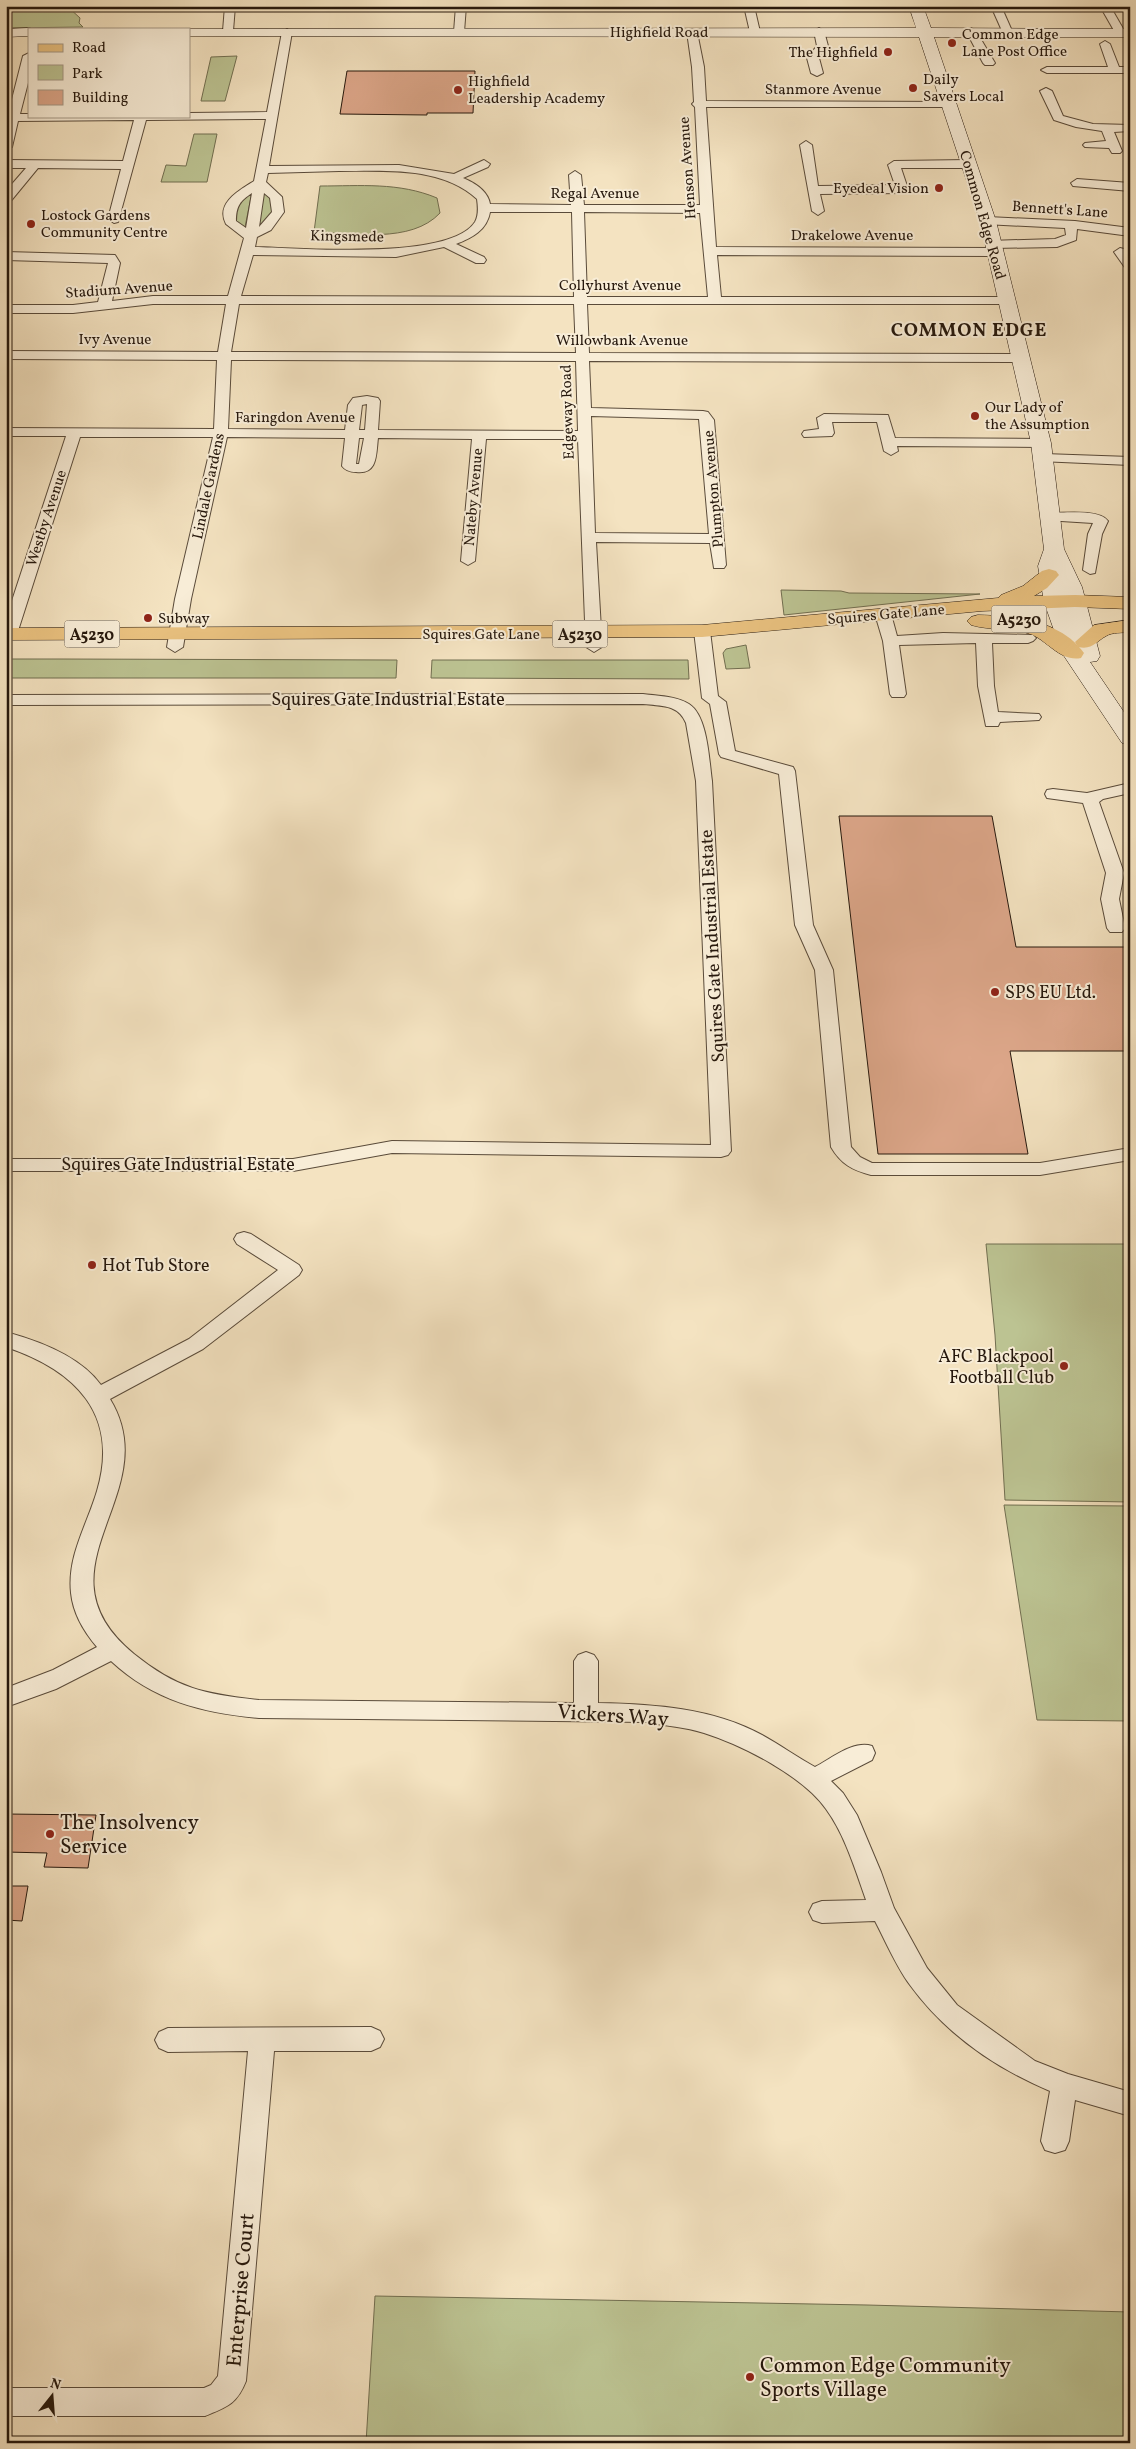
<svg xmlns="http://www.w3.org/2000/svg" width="1136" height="2449" font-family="Vollkorn,serif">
  <rect width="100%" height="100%" fill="#f4e3c1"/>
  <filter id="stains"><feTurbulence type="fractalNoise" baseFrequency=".004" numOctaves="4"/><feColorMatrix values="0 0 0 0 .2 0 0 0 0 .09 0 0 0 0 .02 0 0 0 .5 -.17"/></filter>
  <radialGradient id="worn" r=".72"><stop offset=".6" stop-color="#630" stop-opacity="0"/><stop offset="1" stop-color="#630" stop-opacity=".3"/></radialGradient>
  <g fill="#bcc392" stroke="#716e50">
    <path d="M 6,6 L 169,6 L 68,7 L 80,18 L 79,23 L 83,27 L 6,28 Z"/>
    <path d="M 237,56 L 225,101 L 201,101 L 211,57 Z"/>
    <path d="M 194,134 L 217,134 L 207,182 L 161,182 L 166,165 L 186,166 Z"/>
    <path d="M 320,186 C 360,186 399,182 437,198 L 440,213 C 411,244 353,233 314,232 Z"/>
    <path d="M 253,187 L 244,232 L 229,216 Z"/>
    <path d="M 265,187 L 278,207 L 257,232 Z"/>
    <path d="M 781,590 L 841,591 L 849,593 L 980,594 L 784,615 Z"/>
    <path d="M 746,645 L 750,668 L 726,669 L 723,653 L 726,649 Z"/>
    <path d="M 6,659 L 59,659 L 397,660 L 396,678 L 6,678 Z"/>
    <path d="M 432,660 L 688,660 L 689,679 L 431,678 Z"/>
    <path d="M 986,1244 L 1130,1244 L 1130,1502 L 1005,1500 L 995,1335 Z"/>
    <path d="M 1004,1505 L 1130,1506 L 1130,1721 L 1037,1720 Z"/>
    <path d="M 375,2296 L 867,2305 L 1130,2312 L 1130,2443 L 366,2443 Z"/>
  </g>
  <g fill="#dca689" stroke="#26180d">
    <path d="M 347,71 L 475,71 L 473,113 L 427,113 L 427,115 L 340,114 Z"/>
    <path d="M 839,816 L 992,816 L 1016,947 L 1130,947 L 1130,1051 L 1010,1051 L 1028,1154 L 878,1154 Z"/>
    <path d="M 6,1814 L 96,1815 L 88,1868 L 44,1867 L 47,1853 L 6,1852 Z"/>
    <path d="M 6,1886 L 28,1886 L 22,1921 L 6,1920 Z"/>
  </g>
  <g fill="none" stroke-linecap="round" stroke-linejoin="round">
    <g stroke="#5a4b3a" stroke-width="2">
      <g id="street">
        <path d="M 225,6 L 235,6 L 233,31 L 228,34 L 223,31 Z"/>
        <path d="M 456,6 L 466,6 L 464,32 L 459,35 L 454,32 Z"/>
        <path d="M 744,6 L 754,6 L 760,32 L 759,34 L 751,34 L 750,32 Z"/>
        <path d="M 991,6 L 1001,6 L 1012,31 L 1011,33 L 1003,33 Z"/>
        <path d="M 1100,6 L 1110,6 L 1125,32 L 1124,34 L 1116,34 Z"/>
        <path d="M 819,28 L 824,31 L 828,46 L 819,58 L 823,73 L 817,76 L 811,73 L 807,58 L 817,46 L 814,31 Z"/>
        <path d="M 971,28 L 976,31 L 995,63 L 993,65 L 985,65 L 983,63 L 966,31 Z"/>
        <path d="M 287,29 L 292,32 L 269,166 L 399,165 L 454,174 L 484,160 L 490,164 L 488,167 L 463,178 C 475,183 488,191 490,204 L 571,205 L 569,175 L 575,171 L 581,175 L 584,205 L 700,205 L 695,107 L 692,104 L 694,102 L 692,67 L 687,32 L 692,29 L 697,32 L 704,67 L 706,101 L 953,102 L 953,106 L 949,107 L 706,107 L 716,247 L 995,248 L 1001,252 L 995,256 L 717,255 L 721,297 L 1006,297 L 1012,301 L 1011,304 L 587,304 L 589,353 L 1020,354 L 1027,358 L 1020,362 L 589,361 L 591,408 L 703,411 L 708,412 L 714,420 L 726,565 L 724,568 L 714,568 L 710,543 L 596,542 L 602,647 L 594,652 L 586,647 L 578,439 L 486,439 L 475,561 L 468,565 L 461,561 L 472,439 L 378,438 C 376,454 378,475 356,472 C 350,472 345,470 342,466 L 345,438 L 227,437 L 191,599 L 183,647 L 175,652 L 167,647 L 175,599 L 213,437 L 80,437 L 17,634 L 14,637 L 6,638 L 6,619 L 66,436 L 6,436 L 6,428 L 214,429 L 217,360 L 6,359 L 6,351 L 218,352 L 226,304 L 153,304 L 73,313 L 6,313 L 6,305 L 73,305 L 98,302 L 108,263 L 6,260 L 6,252 L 115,255 L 120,263 L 112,301 L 153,296 L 228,296 L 244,238 L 226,224 C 215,203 240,190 254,181 L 266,119 L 146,120 L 118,222 L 114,223 L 108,219 L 121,169 L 38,168 L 10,202 L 6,203 L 6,191 L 26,168 L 6,168 L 6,160 L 123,161 L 134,120 L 18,121 L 12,147 L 6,150 L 6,115 L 8,115 L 23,56 L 29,53 L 29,79 L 20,114 L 29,114 L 29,116 L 189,116 L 189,113 L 267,112 L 282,32 ZM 339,171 C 385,171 441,166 477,199 C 478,206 479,215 475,222 C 450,261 299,248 255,247 L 257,237 L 271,230 L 284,212 L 282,197 L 266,182 L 268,173 ZM 252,193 L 246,228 L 236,221 C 236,206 240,201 252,193 ZM 264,193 L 270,198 L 272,212 L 259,227 ZM 490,212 L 572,212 L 574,297 L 241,296 L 253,255 L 396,257 L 444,247 L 476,263 L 484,263 L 486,260 L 484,257 L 456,244 C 472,238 487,230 490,212 ZM 584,212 L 700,213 L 708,297 L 587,297 ZM 239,304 L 574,304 L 576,353 L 231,352 ZM 231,360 L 576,361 L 578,431 L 378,430 L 380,401 L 378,398 L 367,396 L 353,398 L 348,405 L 345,430 L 228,429 ZM 367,404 L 365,430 L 359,430 L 362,405 ZM 591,416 L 699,419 L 709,534 L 595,533 ZM 359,438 L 364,438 L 359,464 L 356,464 Z"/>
        <path d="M 1105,41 L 1110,44 L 1119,67 L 1130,67 L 1130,73 L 1047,73 L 1041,70 L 1047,67 L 1108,67 L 1100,44 Z"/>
        <path d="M 1046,88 L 1052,91 L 1063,116 L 1093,124 L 1130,125 L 1130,131 L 1114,132 L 1122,151 L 1120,153 L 1112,153 L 1109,148 L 1085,147 L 1083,145 L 1085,143 L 1106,141 L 1102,131 L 1076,127 L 1054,120 L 1040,91 Z"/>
        <path d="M 806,141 L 812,145 L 818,186 L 895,185 L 888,165 L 894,161 L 969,160 L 975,164 L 969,168 L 901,168 L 908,189 L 902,193 L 820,194 L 824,211 L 818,215 L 812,211 L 800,145 Z"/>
        <path d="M 1077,179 L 1130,183 L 1130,191 L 1073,186 L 1071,183 Z"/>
        <path d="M 988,217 L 1075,221 L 1130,228 L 1130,236 L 1077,229 L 1076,240 L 1057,247 L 993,248 L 989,247 L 987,244 L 989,241 L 1055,239 L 1066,235 L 1065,228 L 984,224 L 982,221 L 984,218 Z"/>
        <path d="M 1120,248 L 1124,249 L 1130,257 L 1130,270 L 1126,269 L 1114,252 Z"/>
        <path d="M 824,414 L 888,415 L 895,438 L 1041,439 L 1048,443 L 1041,447 L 897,446 L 898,451 L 891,455 L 884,451 L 877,422 L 832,422 L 834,433 L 832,436 L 804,437 L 802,434 L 804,431 L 819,429 L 817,418 Z"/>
        <path d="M 1044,454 L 1130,457 L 1130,465 L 1039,461 L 1037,458 L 1039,455 Z"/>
        <path d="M 1050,513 C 1064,513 1100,509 1108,521 L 1102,534 L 1095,573 L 1090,574 L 1083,570 L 1088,534 L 1093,523 L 1045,520 L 1043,517 Z"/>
        <path d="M 883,609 L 891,614 L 897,636 L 943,633 L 1033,635 L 1036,638 L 1033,641 L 1028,643 L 992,643 L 994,686 L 998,712 L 1039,714 L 1041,717 L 1039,720 L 1000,722 L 998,726 L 986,726 L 978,686 L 976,643 L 899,645 L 906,694 L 904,697 L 892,697 L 890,694 L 883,641 L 875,614 Z"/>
        <path d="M 702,626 L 710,631 L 718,696 L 726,702 L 735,751 L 793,767 L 795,771 L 813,925 L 833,970 L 851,1147 L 860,1157 L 872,1163 L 1040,1163 L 1130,1148 L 1130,1160 L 1040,1175 L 871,1175 C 852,1170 841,1164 831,1147 L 815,970 L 795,925 L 779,774 L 721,757 L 719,754 L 710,704 L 702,698 L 694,631 Z"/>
        <path d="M 643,694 C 658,696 676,696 689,704 C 708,716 709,761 712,781 L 731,1151 L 728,1155 L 721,1157 L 392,1153 L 293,1171 L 6,1171 L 6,1159 L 293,1159 L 392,1141 L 711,1145 L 696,781 L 686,723 C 678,704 661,706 643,704 L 6,705 L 6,695 Z"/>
        <path d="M 1130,783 L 1130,793 L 1103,799 L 1099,802 L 1124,873 L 1119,899 L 1125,928 L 1122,932 L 1110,932 L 1107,928 L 1101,899 L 1106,873 L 1083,803 L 1047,798 L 1045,794 L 1047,790 L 1053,789 L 1087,793 Z"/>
        <path d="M 244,1232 L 251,1234 L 299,1265 L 302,1270 L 299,1275 L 203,1349 L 110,1399 C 168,1494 29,1568 134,1654 C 177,1689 205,1694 259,1700 L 574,1703 L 574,1661 L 578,1655 L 586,1652 L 594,1655 L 598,1661 L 598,1703 C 653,1704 713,1708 762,1735 C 780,1745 797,1757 815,1767 C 831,1759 853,1740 872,1746 L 875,1753 L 872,1760 L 831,1781 L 843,1793 L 857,1815 L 881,1872 L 894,1908 L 927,1968 L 957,2005 L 1035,2061 L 1068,2074 L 1130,2092 L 1130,2116 L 1075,2100 L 1069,2141 L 1065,2150 L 1055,2153 L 1045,2150 L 1041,2141 L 1050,2091 C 995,2068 945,2033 910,1985 C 896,1966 886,1942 875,1921 L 822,1923 L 813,1920 L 809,1912 L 813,1904 L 822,1901 L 866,1900 C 855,1869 845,1835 826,1809 C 803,1776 742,1745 704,1733 C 686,1727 665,1726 647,1722 L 259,1718 C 203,1713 154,1701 111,1661 L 56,1689 L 6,1707 L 6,1688 L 53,1670 L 97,1647 C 84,1632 73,1613 71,1593 C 67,1556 87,1525 97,1491 C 120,1414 75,1370 6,1347 L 6,1332 C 39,1341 80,1356 101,1385 L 189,1339 L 278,1270 L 237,1244 L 234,1239 L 237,1234 Z"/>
        <path d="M 371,2027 L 380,2031 L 384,2039 L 380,2047 L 371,2051 L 274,2051 L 246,2381 C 237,2404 227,2407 205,2416 L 6,2416 L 6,2388 L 204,2388 L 211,2385 L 218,2376 L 248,2051 L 168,2052 L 159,2048 L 155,2040 L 159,2032 L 168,2028 Z"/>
      </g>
    </g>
    <g stroke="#26180d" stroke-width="1">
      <g id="secondary">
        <path d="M 909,6 L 923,6 L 931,28 L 1130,29 L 1130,37 L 934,37 L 996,221 L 1051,443 L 1064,549 L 1082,587 L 1100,656 L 1097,661 L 1090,662 L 1130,721 L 1130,745 L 1122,743 L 1062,653 L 1044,602 L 1038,566 L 1044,549 L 1031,443 L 980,221 L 919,37 L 189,36 L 189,29 L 184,29 L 916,28 Z"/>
        <path d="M 29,28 L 34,29 L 29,29 L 29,36 L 6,37 L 6,29 Z"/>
      </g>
    </g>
    <g stroke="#26180d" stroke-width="1">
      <g id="primary">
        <path d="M 1049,569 L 1056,571 L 1059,575 L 1047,588 L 1034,596 L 1075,595 L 1130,597 L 1130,609 L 1075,607 L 982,611 L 702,637 L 6,640 L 6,628 L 702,625 L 998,598 L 1001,595 L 1023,586 L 1042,571 Z"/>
        <path d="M 978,615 C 1014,616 1061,620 1084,653 L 1081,658 C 1062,662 1049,643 1033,635 C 1013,627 991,631 971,625 L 967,621 L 971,617 Z"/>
        <path d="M 1130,620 L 1130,632 C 1123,633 1112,632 1106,636 C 1095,642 1093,650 1078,647 L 1075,642 L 1094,625 Z"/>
      </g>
    </g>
    <use href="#street" fill="#f8edd7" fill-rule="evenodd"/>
    <use href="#secondary" fill="#f8edd7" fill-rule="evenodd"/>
    <use href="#primary" fill="#eac280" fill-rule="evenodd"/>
  </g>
  <g fill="#8f2418" stroke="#f8edd7" stroke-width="2">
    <circle cx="952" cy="43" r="5"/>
    <circle cx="888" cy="52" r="5"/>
    <circle cx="913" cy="88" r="5"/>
    <circle cx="458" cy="90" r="5"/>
    <circle cx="939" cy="188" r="5"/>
    <circle cx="31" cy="224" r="5"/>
    <circle cx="975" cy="416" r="5"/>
    <circle cx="148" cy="618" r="5"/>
    <circle cx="995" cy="992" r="5"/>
    <circle cx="92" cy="1265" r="5"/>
    <circle cx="1064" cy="1366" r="5"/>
    <circle cx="50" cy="1834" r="5"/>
    <circle cx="750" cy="2377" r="5"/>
  </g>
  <g text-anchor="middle" stroke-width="4" stroke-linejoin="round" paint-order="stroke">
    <g font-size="15" fill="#26180d" stroke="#f8edd7">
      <text x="659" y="37">Highfield Road</text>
      <text x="823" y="94">Stanmore Avenue</text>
      <text transform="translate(687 168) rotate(-94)" y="5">Henson Avenue</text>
      <text x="595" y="198">Regal Avenue</text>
      <text transform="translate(1060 209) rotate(4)" y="5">Bennett's Lane</text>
      <text transform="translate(983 215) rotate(74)" y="5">Common Edge Road</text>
      <text x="852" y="240">Drakelowe Avenue</text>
      <text transform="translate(347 236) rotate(1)" y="5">Kingsmede</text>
      <text x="620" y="290">Collyhurst Avenue</text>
      <text transform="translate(119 289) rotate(-4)" y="5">Stadium Avenue</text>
      <text x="115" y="344">Ivy Avenue</text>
      <text x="622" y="345">Willowbank Avenue</text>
      <text transform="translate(567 412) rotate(-92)" y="5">Edgeway Road</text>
      <text x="295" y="422">Faringdon Avenue</text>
      <text transform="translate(208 486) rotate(-78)" y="5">Lindale Gardens</text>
      <text transform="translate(713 489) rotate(-95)" y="5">Plumpton Avenue</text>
      <text transform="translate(473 497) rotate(-85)" y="5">Nateby Avenue</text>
      <text transform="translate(46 518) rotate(-72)" y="5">Westby Avenue</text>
      <text transform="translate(886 614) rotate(-5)" y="5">Squires Gate Lane</text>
      <text x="481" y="639">Squires Gate Lane</text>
    </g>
    <g font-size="15" fill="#26180d" stroke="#f8edd7" text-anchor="start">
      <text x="962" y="39">Common Edge<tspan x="962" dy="17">Lane Post Office</tspan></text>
      <text x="878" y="57" text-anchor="end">The Highfield</text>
      <text x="923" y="84">Daily<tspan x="923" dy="17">Savers Local</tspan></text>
      <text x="468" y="86">Highfield<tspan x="468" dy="17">Leadership Academy</tspan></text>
      <text x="929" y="193" text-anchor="end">Eyedeal Vision</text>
      <text x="41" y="220">Lostock Gardens<tspan x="41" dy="17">Community Centre</tspan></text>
      <text x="985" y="412">Our Lady of<tspan x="985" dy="17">the Assumption</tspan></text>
      <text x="158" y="623">Subway</text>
    </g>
    <g fill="#f8edd7" stroke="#65584a" stroke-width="1">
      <rect x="991.5" y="605.5" width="55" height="27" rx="4"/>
      <rect x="64.5" y="620.5" width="55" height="27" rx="4"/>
      <rect x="552.5" y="620.5" width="55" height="27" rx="4"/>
    </g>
    <g font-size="16" font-weight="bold" fill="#26180d">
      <text x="1019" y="625">A5230</text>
      <text x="92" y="640">A5230</text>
      <text x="580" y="640">A5230</text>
    </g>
    <g font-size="18" fill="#26180d" stroke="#f8edd7">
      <text x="388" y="705">Squires Gate Industrial Estate</text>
      <text transform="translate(712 946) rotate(-93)" y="6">Squires Gate Industrial Estate</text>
      <text x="178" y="1170">Squires Gate Industrial Estate</text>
    </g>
    <g font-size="18" fill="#26180d" stroke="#f8edd7" text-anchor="start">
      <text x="1005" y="998">SPS EU Ltd.</text>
      <text x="102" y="1271">Hot Tub Store</text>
      <text x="1054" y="1362" text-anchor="end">AFC Blackpool<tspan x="1054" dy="21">Football Club</tspan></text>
    </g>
    <g font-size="19" font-weight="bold" letter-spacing="1" fill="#26180d" stroke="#f8edd7">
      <text x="969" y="336">COMMON EDGE</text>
    </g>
    <g font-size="21" fill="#26180d" stroke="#f8edd7">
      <text transform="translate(613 1715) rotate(4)" y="7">Vickers Way</text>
      <text transform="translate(240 2290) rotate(-85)" y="7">Enterprise Court</text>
    </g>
    <g font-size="21" fill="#26180d" stroke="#f8edd7" text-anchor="start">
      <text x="60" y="1829">The Insolvency<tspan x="60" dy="24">Service</tspan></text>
      <text x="760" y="2372">Common Edge Community<tspan x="760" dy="24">Sports Village</tspan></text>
    </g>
  </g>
  <rect width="1136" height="2449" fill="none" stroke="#f4e3c1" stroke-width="25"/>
  <rect x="8" y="8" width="1121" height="2434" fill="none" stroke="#26180d" stroke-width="2.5"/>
  <rect x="12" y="12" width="1111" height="2424" fill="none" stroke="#26180d"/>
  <rect x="28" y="28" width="162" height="90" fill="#f8edd7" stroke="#a49886"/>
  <rect x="38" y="44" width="25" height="8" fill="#eac280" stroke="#a49886"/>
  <text x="72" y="52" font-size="15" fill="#26180d">Road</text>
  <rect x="38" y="65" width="25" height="15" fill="#bcc392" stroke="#a49886"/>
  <text x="72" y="78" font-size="15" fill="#26180d">Park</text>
  <rect x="38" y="90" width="25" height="15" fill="#dca689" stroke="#a49886"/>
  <text x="72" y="102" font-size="15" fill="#26180d">Building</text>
  <g transform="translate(52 2396) rotate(17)" stroke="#f8edd7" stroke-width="4" paint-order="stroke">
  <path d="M0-4L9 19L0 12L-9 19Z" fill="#26180d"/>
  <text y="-8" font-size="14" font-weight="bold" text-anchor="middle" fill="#26180d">N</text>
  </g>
  <rect width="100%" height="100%" filter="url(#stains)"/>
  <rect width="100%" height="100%" fill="url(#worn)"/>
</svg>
